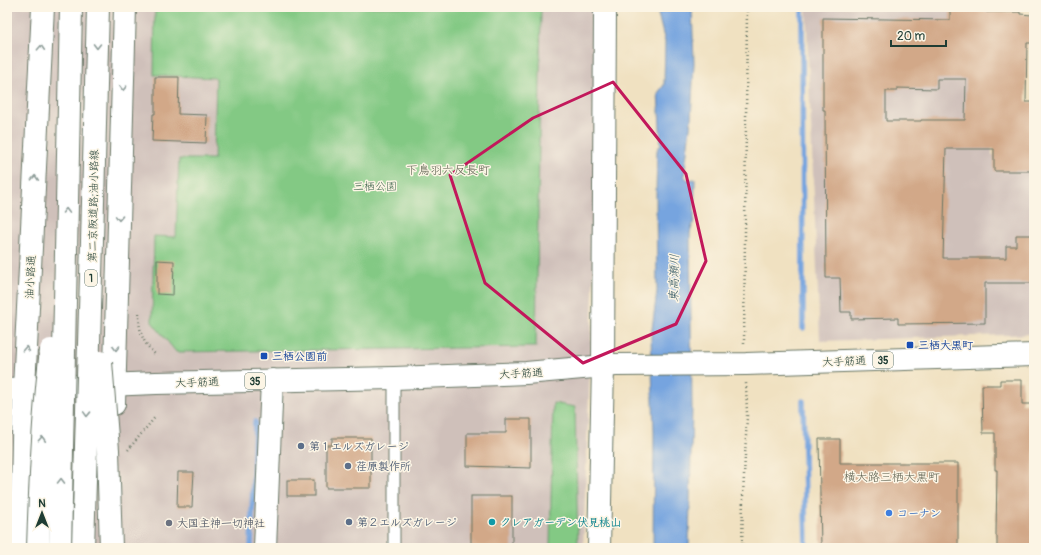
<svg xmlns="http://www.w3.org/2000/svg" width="1041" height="555" font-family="Pangolin,'Klee One',sans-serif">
  <rect width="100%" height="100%" fill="#fcf5e5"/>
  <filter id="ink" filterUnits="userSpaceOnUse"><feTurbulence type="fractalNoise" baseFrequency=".025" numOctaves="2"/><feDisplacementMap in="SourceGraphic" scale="8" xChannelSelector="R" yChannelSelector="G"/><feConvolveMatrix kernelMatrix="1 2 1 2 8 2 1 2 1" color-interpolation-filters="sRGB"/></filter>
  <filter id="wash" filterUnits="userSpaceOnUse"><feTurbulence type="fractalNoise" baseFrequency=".012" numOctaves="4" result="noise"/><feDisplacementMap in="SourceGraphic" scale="16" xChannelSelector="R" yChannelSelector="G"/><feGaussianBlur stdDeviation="0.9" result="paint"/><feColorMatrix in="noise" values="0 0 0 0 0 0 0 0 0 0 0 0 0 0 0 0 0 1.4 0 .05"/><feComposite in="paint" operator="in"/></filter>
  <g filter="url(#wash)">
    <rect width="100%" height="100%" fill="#f0e1c1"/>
    <g fill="#cfc0ba">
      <path d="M 7,7 L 604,7 L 583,548 L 7,548 Z"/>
      <path d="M 806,7 L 991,7 L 992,155 L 1034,155 L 1034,334 L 820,341 Z"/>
    </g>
    <g fill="#83c984" stroke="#51835c">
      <path d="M 155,7 L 541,7 L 536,347 L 176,352 L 152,322 L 154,236 L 176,237 L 179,159 L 214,159 L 216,78 L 154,75 Z"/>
      <path d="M 553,403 L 575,407 L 578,548 L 550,548 Z"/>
    </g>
    <path fill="#76a4df" stroke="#4a708a" d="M 658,7 L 692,7 L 694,63 L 691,120 L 684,176 L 688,180 L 695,179 L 694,221 L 690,233 L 692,407 L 689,548 L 653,548 L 654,433 L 651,337 L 657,291 L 656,195 L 657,150 L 661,144 L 658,93 L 664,85 L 665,42 L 658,14 Z"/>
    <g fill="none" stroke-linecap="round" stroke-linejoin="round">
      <g stroke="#76a4df" stroke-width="5.5">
        <path d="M 802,7 L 803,328"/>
        <path d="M 803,401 L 806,548"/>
        <path d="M 251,548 L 255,422"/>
      </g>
    </g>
    <g id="blocks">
      <g fill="#d2a888" fill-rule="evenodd">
        <path d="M 950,7 L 986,7 L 986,12 L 1020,12 L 1020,14 L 1032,15 L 1032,43 L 1027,43 L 1026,102 L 1034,102 L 1034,171 L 994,171 L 994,149 L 946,149 L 943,258 L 1006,258 L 1006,246 L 1016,246 L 1016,235 L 1034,235 L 1034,283 L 985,283 L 985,323 L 898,324 L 898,318 L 851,319 L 851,312 L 841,312 L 840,278 L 826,278 L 825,110 L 823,110 L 823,18 L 950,20 ZM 937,79 L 966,79 L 965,120 L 921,120 L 921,121 L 886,121 L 886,91 L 897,91 L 897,88 L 937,89 Z"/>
        <path d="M 155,77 L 179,77 L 178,114 L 207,115 L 206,143 L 152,141 L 153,114 L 155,114 Z"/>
        <path d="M 157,260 L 174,261 L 173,295 L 157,294 Z"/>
        <path d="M 1000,380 L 1022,380 L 1022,404 L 1034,404 L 1034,548 L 997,548 L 997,536 L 996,536 L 997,470 L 995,470 L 995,433 L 983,433 L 982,385 L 1000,385 Z"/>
        <path d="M 506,419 L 531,419 L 531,468 L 467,466 L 467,433 L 506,433 Z"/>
        <path d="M 332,438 L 371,438 L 371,488 L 326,488 L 326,445 L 332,445 Z"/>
        <path d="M 819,439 L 840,439 L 840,463 L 958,463 L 958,548 L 821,548 Z"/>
        <path d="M 178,472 L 194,472 L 192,507 L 177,507 Z"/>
        <rect x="287" y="480" width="27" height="16"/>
        <rect x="471" y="496" width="41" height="52"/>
      </g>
    </g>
  </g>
  <g filter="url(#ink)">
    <use href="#blocks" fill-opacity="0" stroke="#687665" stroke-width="1"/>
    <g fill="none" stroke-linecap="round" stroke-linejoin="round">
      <g stroke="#687665" stroke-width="13">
        <path id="service" d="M 394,548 L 394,378"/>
      </g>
      <g stroke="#687665" stroke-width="24">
        <g id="minor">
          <path d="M 265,548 L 272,380"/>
          <path d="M 599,548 L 603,367 L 605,7"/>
        </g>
      </g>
      <g stroke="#687665" stroke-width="24">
        <g id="tertiary">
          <path d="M 114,404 L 125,7"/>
          <path d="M 21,548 L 24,388 L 43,7"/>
        </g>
      </g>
      <g stroke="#687665" stroke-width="24">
        <path id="primary" d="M 7,389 L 156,383 L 394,378 L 526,373 L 616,365 L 746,364 L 1034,355"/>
      </g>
      <g stroke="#687665" stroke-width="2.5" stroke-dasharray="1 3" stroke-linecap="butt">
        <path d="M 139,313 C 139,332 142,342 156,355"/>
        <path d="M 744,344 L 747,7"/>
        <path d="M 128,450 L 156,416"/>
        <path d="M 742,548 L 743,496 L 747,416 L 746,383"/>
      </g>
      <use href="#service" stroke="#fff" stroke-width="11"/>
      <use href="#minor" stroke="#fff" stroke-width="22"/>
      <use href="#tertiary" stroke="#fff" stroke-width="22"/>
      <use href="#primary" stroke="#fff" stroke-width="22"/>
      <g stroke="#687665" stroke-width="24" stroke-linecap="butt">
        <g id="motorway-bridge">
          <path d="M 101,362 L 108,450 L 111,548"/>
          <path d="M 38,548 C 40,482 43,416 51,350"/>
          <path d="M 60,548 L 71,7"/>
          <path d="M 83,548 L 92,241 L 98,7"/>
        </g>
      </g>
      <use href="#motorway-bridge" stroke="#fff" stroke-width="22"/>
    </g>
    <defs><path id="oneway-chevron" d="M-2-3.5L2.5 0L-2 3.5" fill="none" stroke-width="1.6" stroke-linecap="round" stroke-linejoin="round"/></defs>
    <g stroke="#8f9e9a">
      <use href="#oneway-chevron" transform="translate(97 46) rotate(91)"/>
      <use href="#oneway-chevron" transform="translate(41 48) rotate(-87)"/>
      <use href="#oneway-chevron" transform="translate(123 88) rotate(92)"/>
      <use href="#oneway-chevron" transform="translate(35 178) rotate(-87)"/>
      <use href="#oneway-chevron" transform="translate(66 211) rotate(-89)"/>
      <use href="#oneway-chevron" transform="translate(119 218) rotate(92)"/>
      <use href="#oneway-chevron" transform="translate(116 348) rotate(91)"/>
      <use href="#oneway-chevron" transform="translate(26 349) rotate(-87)"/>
      <use href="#oneway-chevron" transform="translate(87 414) rotate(92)"/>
      <use href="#oneway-chevron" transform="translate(42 439) rotate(-86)"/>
      <use href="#oneway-chevron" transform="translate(61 481) rotate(-89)"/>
    </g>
  </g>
  <path fill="none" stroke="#c2185b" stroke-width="3" stroke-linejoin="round" d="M 613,82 L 686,174 L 706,261 L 676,324 L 583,363 L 485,283 L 450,175 L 533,118 Z"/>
  <g fill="#1a4fb4" stroke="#fcf5e5" stroke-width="1.5">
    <rect x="906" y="341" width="8" height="8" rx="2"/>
    <rect x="260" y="352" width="8" height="8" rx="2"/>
  </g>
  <g fill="#5c6f8a" stroke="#fcf5e5" stroke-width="1.5">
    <circle cx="301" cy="446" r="4"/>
    <circle cx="348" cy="466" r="4"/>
    <circle cx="349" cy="522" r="4"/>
  </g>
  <circle fill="#3f7fe0" stroke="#fcf5e5" stroke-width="1.5" cx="889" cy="513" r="4"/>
  <circle fill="#0f9aa8" stroke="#fcf5e5" stroke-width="1.5" cx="492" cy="522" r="4"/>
  <circle fill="#6b7280" stroke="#fcf5e5" stroke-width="1.5" cx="169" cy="523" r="4"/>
  <g text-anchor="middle" stroke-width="3" stroke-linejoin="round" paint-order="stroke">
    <g fill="#fcf5e5" stroke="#617469" stroke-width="1">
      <rect x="85" y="270" width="12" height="16" rx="3"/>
      <rect x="873" y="352" width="20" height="16" rx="3"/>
      <rect x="245" y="373" width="20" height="16" rx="3"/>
    </g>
    <g font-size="10" font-weight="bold" fill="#1f3d34">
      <text x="91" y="282">1</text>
      <text x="883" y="364">35</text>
      <text x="255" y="385">35</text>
    </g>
    <g font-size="11" fill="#386048" stroke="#fcf5e5">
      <text x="375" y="190">三栖公園</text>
    </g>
    <g font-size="11" fill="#1f3d34" stroke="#fcf5e5">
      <text transform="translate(93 206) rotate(-89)" y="4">第二京阪道路;油小路線</text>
      <text transform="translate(30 277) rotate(-87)" y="4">油小路通</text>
      <text transform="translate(844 361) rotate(-2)" y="4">大手筋通</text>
      <text transform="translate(521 373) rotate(-3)" y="4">大手筋通</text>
      <text transform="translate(197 382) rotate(-2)" y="4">大手筋通</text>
    </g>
    <g font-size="11" font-weight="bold" fill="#164399" stroke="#fcf5e5" text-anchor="start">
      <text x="918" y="349">三栖大黒町</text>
      <text x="272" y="360">三栖公園前</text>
    </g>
    <g font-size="11" font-weight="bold" fill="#4e5e75" stroke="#fcf5e5" text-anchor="start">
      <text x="309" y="450">第１エルズガレージ</text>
      <text x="356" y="470">荏原製作所</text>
      <text x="357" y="526">第２エルズガレージ</text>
    </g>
    <g font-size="11" font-weight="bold" fill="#366cbe" stroke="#fcf5e5" text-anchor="start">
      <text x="897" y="517">コーナン</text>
    </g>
    <g font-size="11" font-weight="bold" fill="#0d838f" stroke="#fcf5e5" text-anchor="start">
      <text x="500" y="526">クレアガーデン伏見桃山</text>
    </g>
    <g font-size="11" font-weight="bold" fill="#5b616d" stroke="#fcf5e5" text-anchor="start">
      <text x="177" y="527">大国主神一切神社</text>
    </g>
    <g font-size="12" fill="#5e6251" stroke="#fcf5e5">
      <text x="448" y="174">下鳥羽六反長町</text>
      <text x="892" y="481">横大路三栖大黒町</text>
    </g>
    <g font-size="12" font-style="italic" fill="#395c67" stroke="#fcf5e5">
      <text transform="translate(674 278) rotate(-89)" y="4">東高瀬川</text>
    </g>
  </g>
  <rect width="1041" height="555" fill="none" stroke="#fcf5e5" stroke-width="24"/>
  <g transform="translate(42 513)" stroke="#fcf5e5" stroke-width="3" paint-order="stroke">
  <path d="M0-3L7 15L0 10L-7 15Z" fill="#1f3d34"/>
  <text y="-6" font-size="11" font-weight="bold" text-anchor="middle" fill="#1f3d34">N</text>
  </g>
  <path d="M891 40v6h55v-6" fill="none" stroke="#1f3d34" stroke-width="2"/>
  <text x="897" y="40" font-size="12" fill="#1f3d34" stroke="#fcf5e5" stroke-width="3" paint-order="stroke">20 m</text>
</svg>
